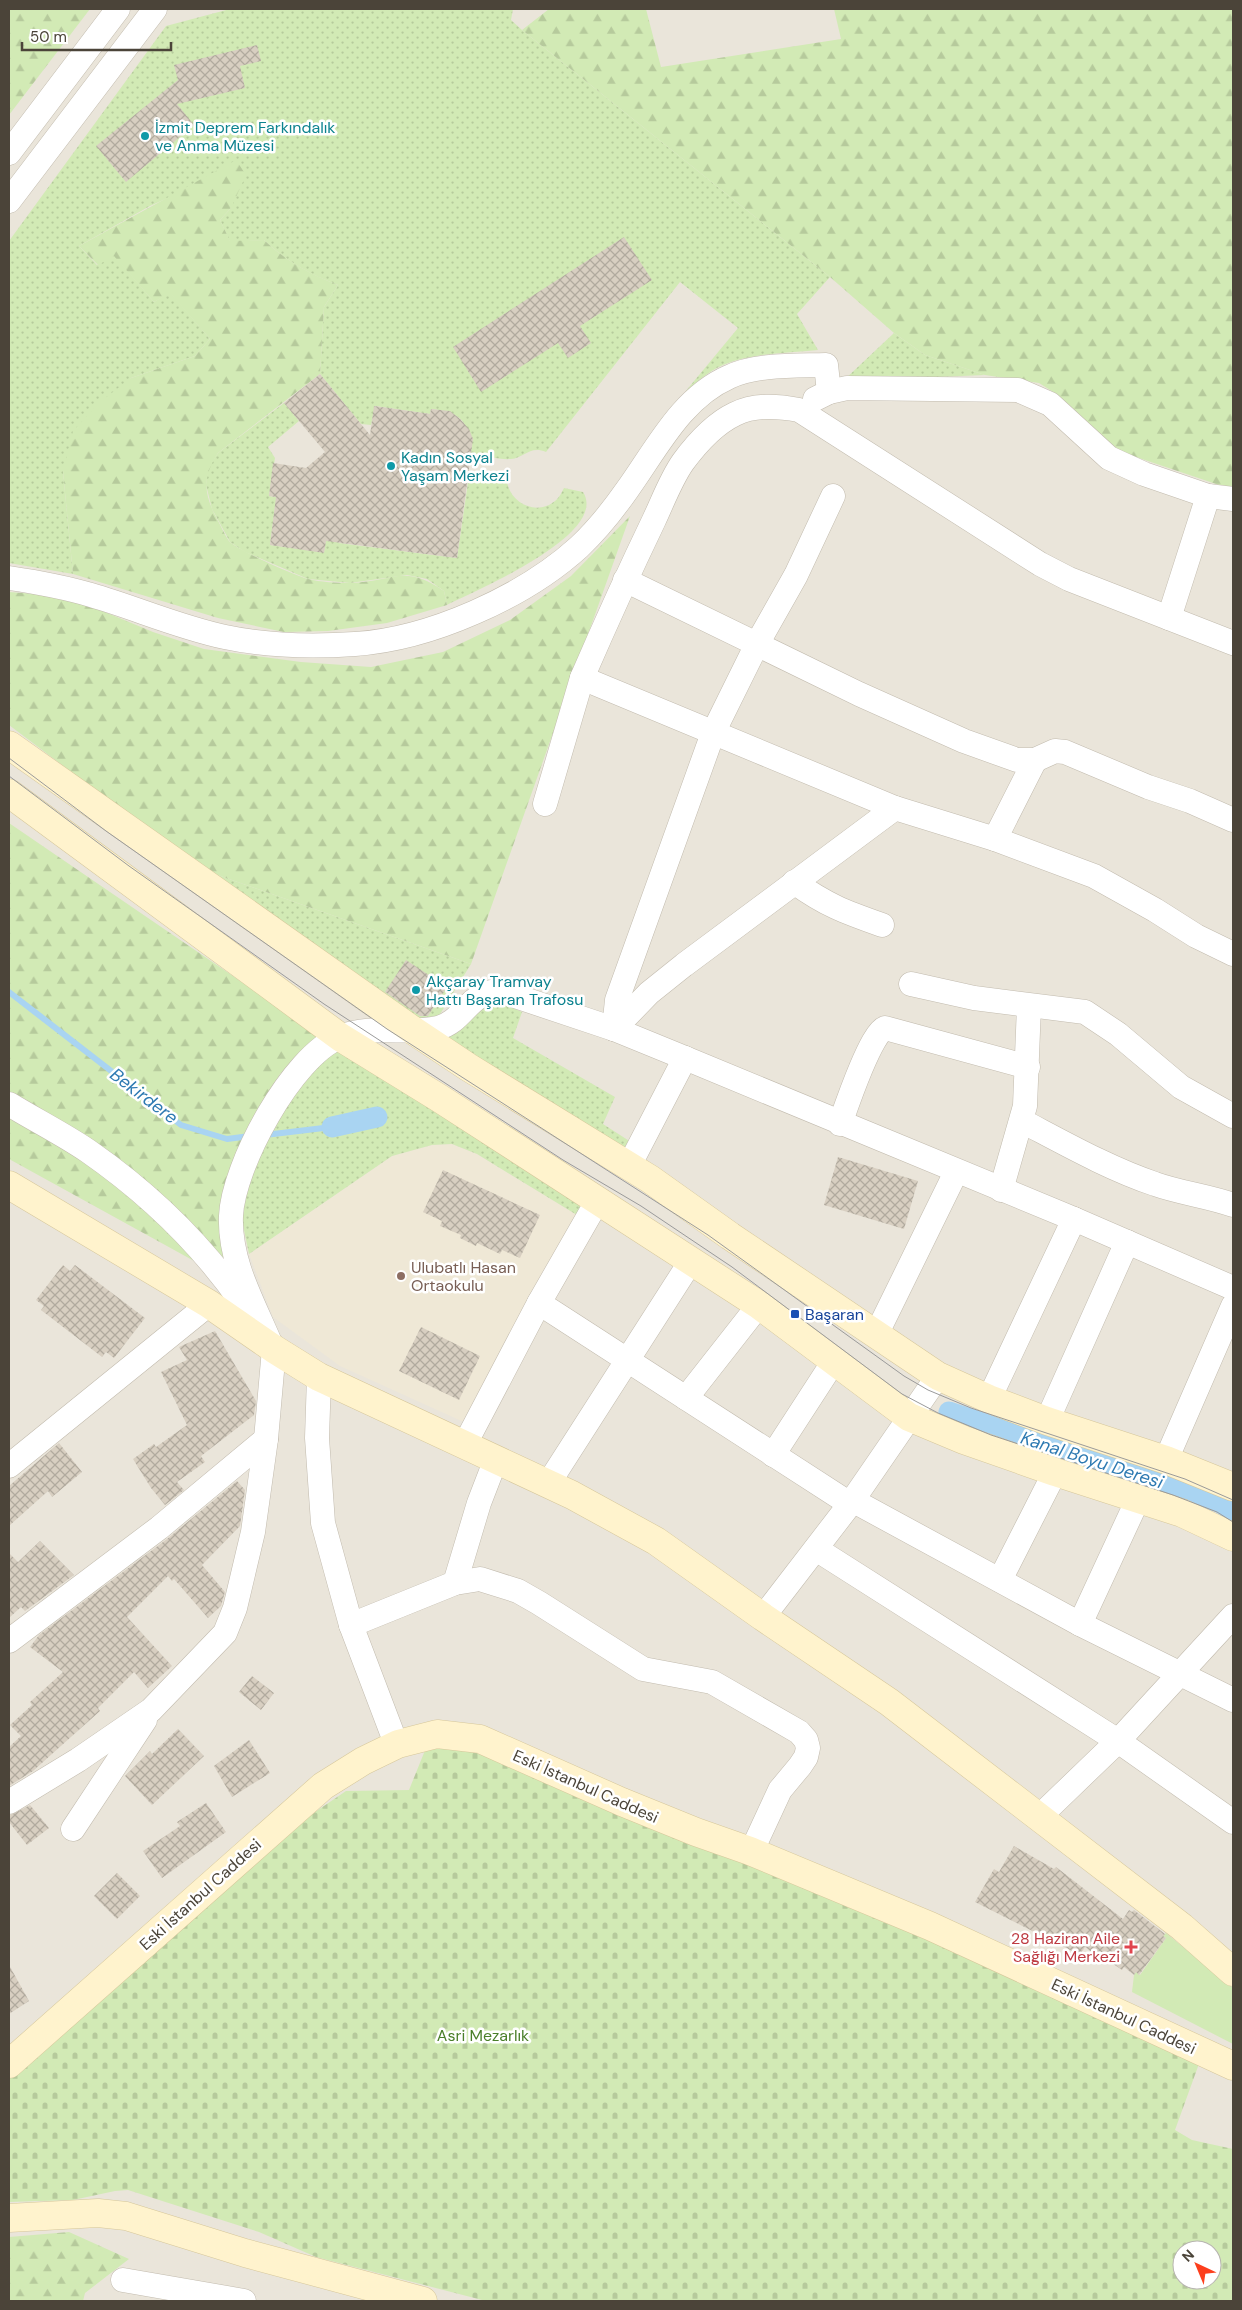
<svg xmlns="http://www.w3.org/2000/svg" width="1242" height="2310" font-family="'DM Sans',sans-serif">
  <defs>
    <pattern id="grass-dots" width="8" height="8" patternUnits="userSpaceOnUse" patternTransform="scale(1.25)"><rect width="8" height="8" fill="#d2eab5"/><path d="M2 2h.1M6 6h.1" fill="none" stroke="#b6ca9c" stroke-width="1.8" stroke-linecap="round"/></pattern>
    <pattern id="forest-firs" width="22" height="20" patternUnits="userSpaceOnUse" patternTransform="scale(1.25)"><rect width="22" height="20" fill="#d2eab5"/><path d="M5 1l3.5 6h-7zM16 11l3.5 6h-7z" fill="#b6ca9c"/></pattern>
    <pattern id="cemetery-stones" width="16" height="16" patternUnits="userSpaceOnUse" patternTransform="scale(1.25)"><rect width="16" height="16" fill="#d2eab5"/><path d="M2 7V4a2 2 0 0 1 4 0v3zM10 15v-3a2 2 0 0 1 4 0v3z" fill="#b6ca9c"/></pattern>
    <pattern id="building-cross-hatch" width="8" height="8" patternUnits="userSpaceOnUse" patternTransform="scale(1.25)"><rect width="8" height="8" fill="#d8cfc1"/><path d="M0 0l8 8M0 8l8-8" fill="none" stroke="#b1aa9e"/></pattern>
  </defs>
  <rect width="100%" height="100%" fill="#f6f3ec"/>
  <path fill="#eae5da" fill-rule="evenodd" d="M 9,9 L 1233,9 L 1233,2301 L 9,2301 ZM 1182,2250 L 1212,2250 L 1212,2280 L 1182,2280 Z"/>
  <path fill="#efe8d6" d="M 452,1144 L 477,1154 L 577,1215 L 466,1423 L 340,1366 L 273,1317 L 249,1254 L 392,1156 L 432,1145 Z"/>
  <g fill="url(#grass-dots)">
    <path d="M 230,9 L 513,9 L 511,20 L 522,30 L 830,277 L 797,314 L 818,350 C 787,353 752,353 723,365 C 709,371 697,382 685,392 L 738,328 L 680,282 L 546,452 C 530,445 524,458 511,459 C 499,460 483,455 471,453 C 468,421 463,413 431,409 L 430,414 L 375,406 L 371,425 L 361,424 L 320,374 L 324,307 L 338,285 C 309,274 286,261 264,240 L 230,242 L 220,220 L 231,208 L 170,197 L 150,206 L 79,246 L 97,265 L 114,255 L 154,302 L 170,292 L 210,339 L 195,356 L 131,378 L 63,472 L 73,574 L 9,563 L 9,241 L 166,26 Z"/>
    <path d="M 894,333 L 925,355 L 985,375 L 843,381 Z"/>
    <path d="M 284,403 L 299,421 L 268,447 L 275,458 L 269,496 L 288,499 L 275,507 L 270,545 L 324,552 L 329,520 L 339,543 L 457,558 L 469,475 L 507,482 C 511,504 537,516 555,501 C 559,498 562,492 564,488 L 583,492 C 610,534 475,591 447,605 L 444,591 L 427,579 L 407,575 L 350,583 L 308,579 L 245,552 L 230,542 L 212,509 L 206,485 L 208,468 L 218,453 Z"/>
    <path d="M 215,874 L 471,964 L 437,1019 L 413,1025 Z"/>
    <path d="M 488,997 L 522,1012 L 513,1038 L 615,1097 L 603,1124 L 634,1144 L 626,1158 L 442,1036 Z"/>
    <path d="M 338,1044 L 586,1197 L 577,1215 L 477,1154 L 452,1144 L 432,1145 L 392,1156 L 249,1254 L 240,1211 L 250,1164 L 289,1090 Z"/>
  </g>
  <g fill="url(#forest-firs)">
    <path d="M 9,9 L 90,9 L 9,115 Z"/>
    <path d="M 549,9 L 646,9 L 661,67 L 841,39 L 834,9 L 1233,9 L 1233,487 L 1219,485 L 1133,456 L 1112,446 L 1058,395 L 1039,383 L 985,375 L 925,355 L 894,333 L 830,277 L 522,30 Z"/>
    <path d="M 236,160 L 246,175 L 231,208 L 220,220 L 230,241 L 264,240 C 286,261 310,274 338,285 L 324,307 L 320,374 L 218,453 C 203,476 203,492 216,517 C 220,524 224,534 229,541 C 237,550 294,575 308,579 C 320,582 337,583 350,583 C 392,582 404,563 444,591 L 447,605 L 387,623 L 328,631 L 284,632 L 218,618 L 73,574 L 63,472 L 73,431 L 100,402 L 131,378 L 195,356 L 210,339 L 170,293 L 154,302 L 114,256 L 98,265 L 79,246 Z"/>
    <path d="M 630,516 L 471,964 L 215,874 L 180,854 L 9,725 L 9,592 L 49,595 L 81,602 L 153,632 L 204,649 L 301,662 L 371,667 L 443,652 L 510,620 L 571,576 Z"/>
    <path d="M 9,823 L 321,1036 L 280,1074 L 260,1108 L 225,1278 L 9,1159 Z"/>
    <path d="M 69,2232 L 129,2259 L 85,2293 L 83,2301 L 9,2301 L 9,2237 Z"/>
  </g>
  <path fill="url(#cemetery-stones)" fill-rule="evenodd" d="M 428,1743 L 478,1746 L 696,1837 L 1200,2061 L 1175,2130 L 1192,2140 L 1233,2149 L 1233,2301 L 486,2301 L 316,2257 L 259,2232 L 128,2190 L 115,2191 L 73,2200 L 9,2202 L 9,2076 L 271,1842 L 346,1791 L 409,1790 ZM 1182,2250 L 1212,2250 L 1212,2280 L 1182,2280 Z"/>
  <path fill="#d2eab5" d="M 1166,1933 L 1233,1988 L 1233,2044 L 1132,1992 L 1134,1975 L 1136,1972 L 1140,1975 L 1166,1938 L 1163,1936 Z"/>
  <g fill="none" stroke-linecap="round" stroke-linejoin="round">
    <g stroke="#a9d4f2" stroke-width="6">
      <path d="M 9,992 L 181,1125 L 227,1139 L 250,1136"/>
      <path d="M 265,1135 L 332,1127"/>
    </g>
    <g stroke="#a9d4f2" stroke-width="21">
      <path d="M 332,1127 L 377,1117"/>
      <path d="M 949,1412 L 1219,1502 L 1233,1511"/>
    </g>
  </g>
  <g fill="url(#building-cross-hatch)">
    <path d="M 257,45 L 261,61 L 240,66 L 245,88 L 177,104 L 194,125 L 126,182 L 96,146 L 178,80 L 174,65 Z"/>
    <path d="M 624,237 L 652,280 L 580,326 L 591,343 L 568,358 L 558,343 L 481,392 L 453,347 Z"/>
    <path d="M 320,374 L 370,435 L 374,406 L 430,414 L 431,409 L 450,411 L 460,419 L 469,429 L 473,439 L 457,558 L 326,541 L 324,553 L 270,545 L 276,497 L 269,496 L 273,463 L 306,468 L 325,452 L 284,403 Z"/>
    <path d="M 406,960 L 447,987 L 428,1016 L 420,1016 L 385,992 Z"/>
    <path d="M 838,1157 L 918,1181 L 904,1229 L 824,1205 Z"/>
    <path d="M 443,1170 L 540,1215 L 520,1258 L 502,1250 L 500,1254 L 477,1243 L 476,1246 L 460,1238 L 461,1235 L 440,1226 L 442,1221 L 423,1212 Z"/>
    <path d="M 63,1265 L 70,1271 L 75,1265 L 145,1318 L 114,1358 L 106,1352 L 102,1357 L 41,1310 L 44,1306 L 36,1300 Z"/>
    <path d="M 421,1327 L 480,1356 L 459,1400 L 399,1371 Z"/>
    <path d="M 215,1331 L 256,1401 L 254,1415 L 201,1456 L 205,1462 L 177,1482 L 184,1490 L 165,1505 L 151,1488 L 133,1459 L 154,1444 L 156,1447 L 187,1425 L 161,1372 L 187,1360 L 179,1347 Z"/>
    <path d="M 59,1443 L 82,1472 L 52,1497 L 48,1491 L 9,1526 L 9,1486 Z"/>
    <path d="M 237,1481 L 245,1490 L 240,1526 L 202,1565 L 225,1592 L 221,1606 L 208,1618 L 174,1579 L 172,1581 L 168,1576 L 127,1617 L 172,1666 L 148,1688 L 134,1672 L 98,1708 L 100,1711 L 33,1771 L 9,1786 L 9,1747 L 21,1736 L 10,1725 L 32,1705 L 30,1702 L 63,1672 L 30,1647 L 39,1635 L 167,1539 Z"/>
    <path d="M 40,1541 L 74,1575 L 25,1611 L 21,1607 L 9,1618 L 9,1553 L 18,1562 Z"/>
    <path d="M 252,1676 L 274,1693 L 261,1710 L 239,1692 Z"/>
    <path d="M 178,1729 L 204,1756 L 152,1805 L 125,1776 L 150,1751 L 152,1754 Z"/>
    <path d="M 249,1740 L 270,1773 L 232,1797 L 214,1766 Z"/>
    <path d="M 206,1803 L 226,1832 L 162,1878 L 143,1851 L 180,1826 L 177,1822 Z"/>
    <path d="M 30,1805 L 49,1828 L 27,1845 L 9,1822 L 9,1816 Z"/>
    <path d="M 1014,1846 L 1054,1869 L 1056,1867 L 1123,1919 L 1129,1910 L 1132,1912 L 1134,1910 L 1165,1934 L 1163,1936 L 1166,1938 L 1139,1975 L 1136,1972 L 1134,1975 L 1124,1967 L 1122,1970 L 1109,1961 L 1108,1964 L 1085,1947 L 1080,1955 L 975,1902 L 994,1869 L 999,1872 Z"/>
    <path d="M 117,1873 L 140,1896 L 117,1919 L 94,1896 Z"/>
    <path d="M 9,1965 L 29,2001 L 9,2014 Z"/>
  </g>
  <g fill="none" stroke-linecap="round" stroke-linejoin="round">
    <g stroke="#c2bbae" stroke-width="25">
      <g id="street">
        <path d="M 9,153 L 118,9"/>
        <path d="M 9,201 L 155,9"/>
        <path d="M 815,399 L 829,392 L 847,388 L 1018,390 L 1050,404 L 1109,458 L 1144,474 L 1208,496 L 1233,499"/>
        <path d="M 9,578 C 36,582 64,587 91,595 C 136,608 178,627 225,637 C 267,646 312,647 355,644 C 430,639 524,597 579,547 C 597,530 613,510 627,490 C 656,450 681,398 729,377 C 756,364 796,366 826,365 L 829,392"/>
        <path d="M 625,580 L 859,694 L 964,741 L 1017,760 L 1035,760 L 1055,751 L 1065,752 L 1148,787 L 1190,801 L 1233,820"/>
        <path d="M 1169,618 L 1208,496"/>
        <path d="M 1233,643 L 1069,579 L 1040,564 L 799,410 C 778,406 755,404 735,414 C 714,424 697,443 683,462 C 671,479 663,501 654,520 C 629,572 605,625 582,678 L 895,808 L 995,839 L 1094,876 L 1155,910 L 1196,936 L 1233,954"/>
        <path d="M 545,804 L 582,678"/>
        <path d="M 995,839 L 1035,760"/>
        <path d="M 794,882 C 826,905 845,912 882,925"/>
        <path d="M 911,984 L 974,998 L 1085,1012 L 1118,1034 L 1181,1087 L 1233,1116"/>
        <path d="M 614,1029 L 617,1000 L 713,733 L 757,644 L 796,575 L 833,496"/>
        <path d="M 614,1029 L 649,993 L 684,965 L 895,808"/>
        <path d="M 9,1104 C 35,1120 63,1134 88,1151 C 147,1192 202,1245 243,1304"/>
        <path d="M 1022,1121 C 1064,1143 1110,1169 1155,1184 C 1180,1193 1208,1196 1233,1205"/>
        <path d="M 840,1124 C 846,1107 871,1033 885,1028 L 1028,1067"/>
        <path d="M 629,1166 L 685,1058"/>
        <path d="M 1001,1190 L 1025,1106 L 1029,1006"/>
        <path d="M 539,1303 L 850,1504"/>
        <path d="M 876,1335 L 956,1172"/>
        <path d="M 271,1345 C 254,1304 229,1262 231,1216 C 233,1166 292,1056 340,1037 C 373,1024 405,1035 438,1028 C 465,1021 468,991 500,991 L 614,1029 L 685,1058 L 1074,1219 L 1233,1288"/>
        <path d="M 319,1377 L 317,1438 L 323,1523 L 351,1625 L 392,1733"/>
        <path d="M 686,1398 L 759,1305"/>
        <path d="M 989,1399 L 1074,1219"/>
        <path d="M 1047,1421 L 1127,1242"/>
        <path d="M 465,1444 L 539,1303 L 598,1200"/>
        <path d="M 773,1455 L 834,1361"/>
        <path d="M 1166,1460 L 1233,1306"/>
        <path d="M 9,1466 L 209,1304"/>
        <path d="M 548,1484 L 691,1261"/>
        <path d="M 852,1500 L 1080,1624 L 1233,1700"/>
        <path d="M 816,1549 L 1118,1741 L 1233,1822"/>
        <path d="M 1000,1580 L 1055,1472"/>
        <path d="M 455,1583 L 479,1503 L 496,1459"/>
        <path d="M 763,1617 L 850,1504 L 938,1376"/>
        <path d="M 1080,1624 L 1138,1499"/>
        <path d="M 351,1625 L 455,1583 L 480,1579 L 518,1591 L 539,1603 L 643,1669 L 712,1682 L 799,1732 L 806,1740 L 808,1748 L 806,1757 L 800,1766 L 780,1790 L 755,1844 L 750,1851"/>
        <path d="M 9,1641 L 159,1528 L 266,1439"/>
        <path d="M 9,1802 L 78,1760 L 151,1710 L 225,1633 L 235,1608 L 253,1532 L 266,1439 L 274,1349 L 265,1336"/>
        <path d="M 1038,1818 L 1118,1741 L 1233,1616"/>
        <path d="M 73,1829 L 145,1720"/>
        <path d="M 123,2280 L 244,2301"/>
      </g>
    </g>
    <g stroke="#d6c79b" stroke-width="29">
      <g id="secondary">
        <path d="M 9,745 L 411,1029 L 468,1067 L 650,1179 L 730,1236 L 938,1376 L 989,1399 L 1047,1421 L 1166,1460 L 1233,1487"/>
        <path d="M 9,793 L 340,1037 L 439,1098 L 759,1305 L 909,1417 L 964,1440 L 1055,1472 L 1182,1513 L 1233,1537"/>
        <path d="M 9,1185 L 209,1304 L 274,1349 L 319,1377 L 572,1495 L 656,1541 L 763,1617 L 889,1702 L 1182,1927 L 1233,1972"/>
        <path d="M 9,2064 L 323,1786 L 363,1761 L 398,1744 L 437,1734 L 480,1739 L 622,1802 L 696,1832 L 750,1851 L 930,1926 L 1233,2066"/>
        <path d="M 9,2218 L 98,2213 L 126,2216 L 245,2253 L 423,2301"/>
      </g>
    </g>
    <use href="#street" stroke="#fff" stroke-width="24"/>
    <use href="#secondary" stroke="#fff3cd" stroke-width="28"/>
    <g stroke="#9a9a9a" stroke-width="1">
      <path d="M 9,758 L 106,831 L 387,1029 L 708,1235 L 904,1376 L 928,1390 L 971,1408 L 1185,1479 L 1233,1500"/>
      <path d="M 9,776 L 129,866 L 324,1004 L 563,1160 L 641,1206 L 732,1267 L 902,1394 L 938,1413 L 991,1435 L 1173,1495 L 1217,1512 L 1233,1522"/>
    </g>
  </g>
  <g fill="#0f9aa8" stroke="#fff" stroke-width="2">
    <circle cx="145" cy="136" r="5"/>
    <circle cx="391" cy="466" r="5"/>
    <circle cx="416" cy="990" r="5"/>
  </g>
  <circle fill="#8d6e63" stroke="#fff" stroke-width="2" cx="401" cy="1276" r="5"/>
  <rect fill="#1a4fb4" stroke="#fff" stroke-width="2" x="790" y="1309" width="10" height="10" rx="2.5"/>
  <path fill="#e0444e" stroke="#fff" stroke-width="2" d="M1128.5 1939.5h5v5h5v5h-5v5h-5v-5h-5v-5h5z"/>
  <g text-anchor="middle" stroke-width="5" stroke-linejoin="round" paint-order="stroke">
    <g font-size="16" fill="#0d838f" stroke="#fff" text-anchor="start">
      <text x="155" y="133">İzmit Deprem Farkındalık<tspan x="155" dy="18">ve Anma Müzesi</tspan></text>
      <text x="401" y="463">Kadın Sosyal<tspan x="401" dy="18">Yaşam Merkezi</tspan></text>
      <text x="426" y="987">Akçaray Tramvay<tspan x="426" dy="18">Hattı Başaran Trafosu</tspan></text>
    </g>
    <g font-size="16" fill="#785e54" stroke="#fff" text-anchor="start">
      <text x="411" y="1273">Ulubatlı Hasan<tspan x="411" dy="18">Ortaokulu</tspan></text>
    </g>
    <g font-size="16" fill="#164399" stroke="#fff" text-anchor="start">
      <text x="805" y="1320">Başaran</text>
    </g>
    <g font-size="16" fill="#4b4439" stroke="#fff">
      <text transform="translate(586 1786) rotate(24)" y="6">Eski İstanbul Caddesi</text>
      <text transform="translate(200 1894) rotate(-42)" y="6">Eski İstanbul Caddesi</text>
      <text transform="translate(1124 2016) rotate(25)" y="6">Eski İstanbul Caddesi</text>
    </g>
    <g font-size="16" fill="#be3a42" stroke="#fff" text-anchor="end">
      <text x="1120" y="1944">28 Haziran Aile<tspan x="1120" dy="18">Sağlığı Merkezi</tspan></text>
    </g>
    <g font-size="16" fill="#4a7f2a" stroke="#fff">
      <text x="483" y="2041">Asri Mezarlık</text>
    </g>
    <g font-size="18" font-style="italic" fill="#2e7ab2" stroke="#fff">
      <text transform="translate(144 1096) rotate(37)" y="6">Bekirdere</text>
      <text transform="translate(1092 1460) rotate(18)" y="6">Kanal Boyu Deresi</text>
    </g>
  </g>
  <rect width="1242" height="2310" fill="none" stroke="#4b4439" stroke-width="20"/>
  <g transform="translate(1197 2265) rotate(316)"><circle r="24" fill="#ffffff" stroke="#b7b4b0"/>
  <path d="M0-4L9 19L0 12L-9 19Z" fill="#fc3f1d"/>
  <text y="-8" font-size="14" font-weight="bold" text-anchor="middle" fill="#4b4439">N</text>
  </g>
  <path d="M22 42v8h149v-8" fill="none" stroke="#4b4439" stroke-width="2.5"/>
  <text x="30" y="42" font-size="15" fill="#4b4439" stroke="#ffffff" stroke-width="4" paint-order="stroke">50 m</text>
</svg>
